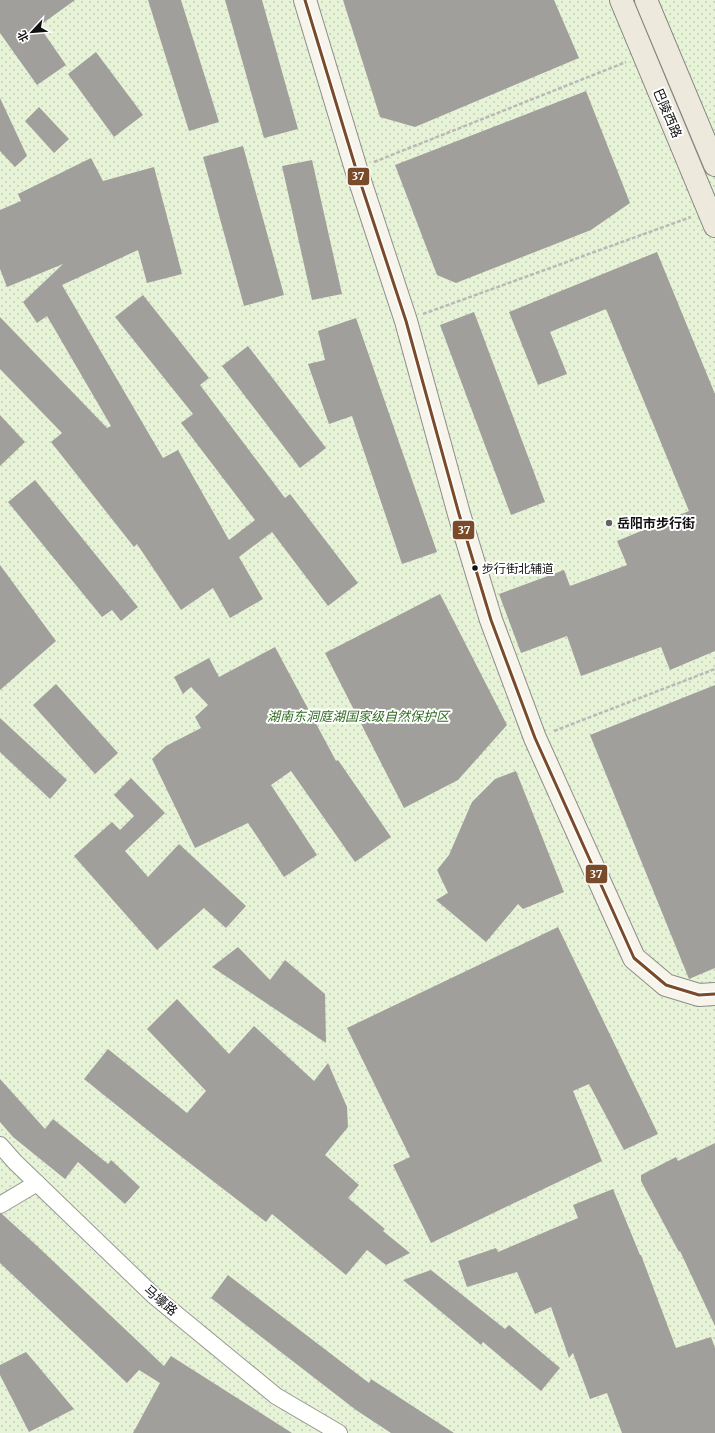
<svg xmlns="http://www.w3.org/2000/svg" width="715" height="1433" font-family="Merriweather,'Noto Sans SC',serif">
  <defs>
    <pattern id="park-dots" width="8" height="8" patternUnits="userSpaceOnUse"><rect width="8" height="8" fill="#e7f3d7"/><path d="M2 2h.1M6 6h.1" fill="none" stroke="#c5cfb8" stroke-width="1.8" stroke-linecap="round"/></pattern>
  </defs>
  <rect width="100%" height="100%" fill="#fdfcf7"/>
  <rect fill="url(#park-dots)" x="0" y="0" width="715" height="1433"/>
  <g fill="#a19f9c">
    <path d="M 0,0 L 75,0 L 39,26 L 66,65 L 37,85 L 0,33 Z"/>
    <path d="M 148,0 L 181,0 L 219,122 L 189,131 Z"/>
    <path d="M 225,0 L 262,0 L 298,129 L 264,138 Z"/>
    <path d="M 343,0 L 554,0 L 579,58 L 415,127 L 380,117 Z"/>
    <path d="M 96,52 L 143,115 L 114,137 L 68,74 Z"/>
    <path d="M 586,91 L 630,203 L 591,230 L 456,283 L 437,275 L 395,165 Z"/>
    <path d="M 0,98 L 27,156 L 15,167 L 0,151 Z"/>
    <path d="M 39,107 L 69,139 L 54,153 L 25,121 Z"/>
    <path d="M 243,146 L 284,295 L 244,306 L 203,157 Z"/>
    <path d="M 91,158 L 103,181 L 154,167 L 182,274 L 147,283 L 138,250 L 62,285 L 163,458 L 178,450 L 229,540 L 255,520 L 181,423 L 193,414 L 115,317 L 143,295 L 209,378 L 200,385 L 285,498 L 290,494 L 358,583 L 328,606 L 272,532 L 239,557 L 263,599 L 230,618 L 213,588 L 181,610 L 137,544 L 134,547 L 51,442 L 62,433 L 0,369 L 0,317 L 107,428 L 111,426 L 47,316 L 37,323 L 23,302 L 63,264 L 7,287 L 0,269 L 0,210 L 21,201 L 18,194 Z"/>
    <path d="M 312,160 L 342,294 L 312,300 L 282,166 Z"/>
    <path d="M 657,252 L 715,394 L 715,651 L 670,670 L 661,647 L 581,676 L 567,636 L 521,653 L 499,594 L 564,570 L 570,586 L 627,565 L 617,541 L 689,511 L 606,309 L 550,332 L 567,374 L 538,385 L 509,312 Z"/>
    <path d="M 474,312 L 545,502 L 511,515 L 440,325 Z"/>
    <path d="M 356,318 L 437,552 L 402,564 L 352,416 L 329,424 L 308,364 L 325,360 L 318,331 Z"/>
    <path d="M 248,346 L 326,448 L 300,468 L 222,366 Z"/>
    <path d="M 0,415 L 25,442 L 0,466 Z"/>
    <path d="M 35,480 L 138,607 L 121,621 L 112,610 L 102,617 L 8,502 Z"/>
    <path d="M 0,565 L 56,641 L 0,690 Z"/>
    <path d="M 440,594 L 507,725 L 458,780 L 404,808 L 325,653 Z"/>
    <path d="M 275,647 L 336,761 L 338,760 L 391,837 L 355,862 L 291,771 L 271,785 L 317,855 L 284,877 L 248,823 L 195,848 L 152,759 L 166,746 L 201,728 L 195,717 L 208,705 L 191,687 L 183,694 L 174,677 L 209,658 L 219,677 Z"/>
    <path d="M 56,684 L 118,753 L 95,774 L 33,705 Z"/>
    <path d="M 715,685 L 715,968 L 689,979 L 590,735 Z"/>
    <path d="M 0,718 L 67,780 L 50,799 L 0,752 Z"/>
    <path d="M 516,771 L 564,892 L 523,909 L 518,904 L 486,942 L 436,900 L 448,893 L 437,870 L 449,855 L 472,802 L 495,779 Z"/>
    <path d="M 131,778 L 165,813 L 125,851 L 148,877 L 179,844 L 246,906 L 226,928 L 204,908 L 157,950 L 74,856 L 112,822 L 120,830 L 134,816 L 114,795 Z"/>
    <path d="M 558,927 L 658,1134 L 624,1150 L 589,1084 L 573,1091 L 602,1161 L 431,1243 L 393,1165 L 410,1157 L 347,1028 Z"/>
    <path d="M 238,947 L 270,980 L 285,960 L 325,994 L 326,1043 L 212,967 Z"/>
    <path d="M 177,999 L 229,1054 L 254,1026 L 314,1081 L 328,1063 L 347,1107 L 348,1127 L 325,1155 L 359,1185 L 348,1198 L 385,1229 L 383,1231 L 410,1253 L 386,1265 L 367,1250 L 346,1275 L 272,1214 L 266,1222 L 165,1144 L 84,1079 L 108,1049 L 187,1113 L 206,1091 L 147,1029 Z"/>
    <path d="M 0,1079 L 45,1129 L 53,1119 L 108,1164 L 111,1160 L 140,1187 L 125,1204 L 78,1162 L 65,1179 L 13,1137 L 0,1122 Z"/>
    <path d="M 715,1143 L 715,1326 L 680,1251 L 679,1252 L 641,1181 L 641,1175 L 676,1157 L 678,1161 Z"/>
    <path d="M 613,1189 L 640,1255 L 641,1255 L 676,1348 L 711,1337 L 715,1348 L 715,1433 L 622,1433 L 607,1393 L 590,1399 L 573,1353 L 569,1358 L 551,1307 L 535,1314 L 517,1272 L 467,1287 L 458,1261 L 496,1248 L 498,1252 L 578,1218 L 573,1205 Z"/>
    <path d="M 0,1214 L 2,1214 L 36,1245 L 164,1366 L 171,1356 L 292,1433 L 133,1433 L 160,1383 L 139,1370 L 127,1383 L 0,1263 Z"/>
    <path d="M 431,1270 L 505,1329 L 509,1325 L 560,1368 L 541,1391 L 483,1342 L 481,1345 L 403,1280 Z"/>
    <path d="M 228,1275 L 369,1383 L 371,1379 L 454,1433 L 391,1433 L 356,1410 L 211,1298 Z"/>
    <path d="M 26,1352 L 74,1409 L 29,1432 L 0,1375 L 0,1365 Z"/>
  </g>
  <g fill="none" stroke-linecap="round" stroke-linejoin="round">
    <g stroke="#979795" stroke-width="18">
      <g id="street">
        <path d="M 0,1145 L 15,1162 L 153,1295 L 276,1396 L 339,1433"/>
        <path d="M 0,1205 L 37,1183"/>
      </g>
    </g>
    <g stroke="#8e8d8b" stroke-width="24">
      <path id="secondary" d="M 305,0 L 356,169 L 406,321 L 459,514 L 491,620 L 535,738 L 634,958 L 666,985 L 699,995 L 715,994"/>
    </g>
    <g stroke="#858482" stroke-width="24">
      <g id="primary">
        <path d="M 621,0 L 715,226"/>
        <path d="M 646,0 L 715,165"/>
      </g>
    </g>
    <g stroke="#b9b9b8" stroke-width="2.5" stroke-dasharray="4 2" stroke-linecap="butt">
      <path d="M 374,162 L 626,62"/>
      <path d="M 423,314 L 691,217"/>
      <path d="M 554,731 L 715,669"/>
    </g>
    <use href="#street" stroke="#fffffe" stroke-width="16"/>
    <use href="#secondary" stroke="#f6f4eb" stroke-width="22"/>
    <use href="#primary" stroke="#ede9dc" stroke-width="22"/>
    <g stroke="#fff" stroke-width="6">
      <path id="bus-1" d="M 305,0 L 356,169 L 406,321 L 459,514 L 491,620 L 535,738 L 634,958 L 666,985 L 699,995 L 715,994"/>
    </g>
    <use href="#bus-1" stroke="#7a4b2a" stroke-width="3"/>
  </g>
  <circle fill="#646362" stroke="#fff" stroke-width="1.5" cx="609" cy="523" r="4"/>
  <circle fill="#111" stroke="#fff" stroke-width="1.5" cx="475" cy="568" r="3.5"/>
  <g text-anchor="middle" stroke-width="4" stroke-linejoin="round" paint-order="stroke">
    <g font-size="12" fill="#111" stroke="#fff" text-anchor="start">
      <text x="482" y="573">步行街北辅道</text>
    </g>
    <g font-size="13" fill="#111" stroke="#fff">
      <text transform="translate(668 113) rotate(67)" y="5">巴陵西路</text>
      <text transform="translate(161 1300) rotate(41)" y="5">马壕路</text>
    </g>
    <g font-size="13" font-weight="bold" fill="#111" stroke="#fff" text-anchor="start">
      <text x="617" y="528">岳阳市步行街</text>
    </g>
    <g font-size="13" font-style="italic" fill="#2f6b1f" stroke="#fff">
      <text x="358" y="721">湖南东洞庭湖国家级自然保护区</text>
    </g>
  </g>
  <g stroke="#fff" stroke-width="1.5">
    <rect x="347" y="167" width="23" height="19" rx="4" fill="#7a4b2a"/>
    <rect x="452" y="520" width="23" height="20" rx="4" fill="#7a4b2a"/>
    <rect x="585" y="864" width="23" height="20" rx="4" fill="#7a4b2a"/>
  </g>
  <g font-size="11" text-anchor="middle" font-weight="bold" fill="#fff">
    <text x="358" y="180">37</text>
    <text x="464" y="534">37</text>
    <text x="596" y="878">37</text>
  </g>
  <g transform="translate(32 32) rotate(244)" stroke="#ffffff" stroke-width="3" paint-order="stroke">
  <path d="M0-3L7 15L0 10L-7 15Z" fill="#111111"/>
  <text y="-6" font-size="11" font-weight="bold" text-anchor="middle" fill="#111111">北</text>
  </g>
</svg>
